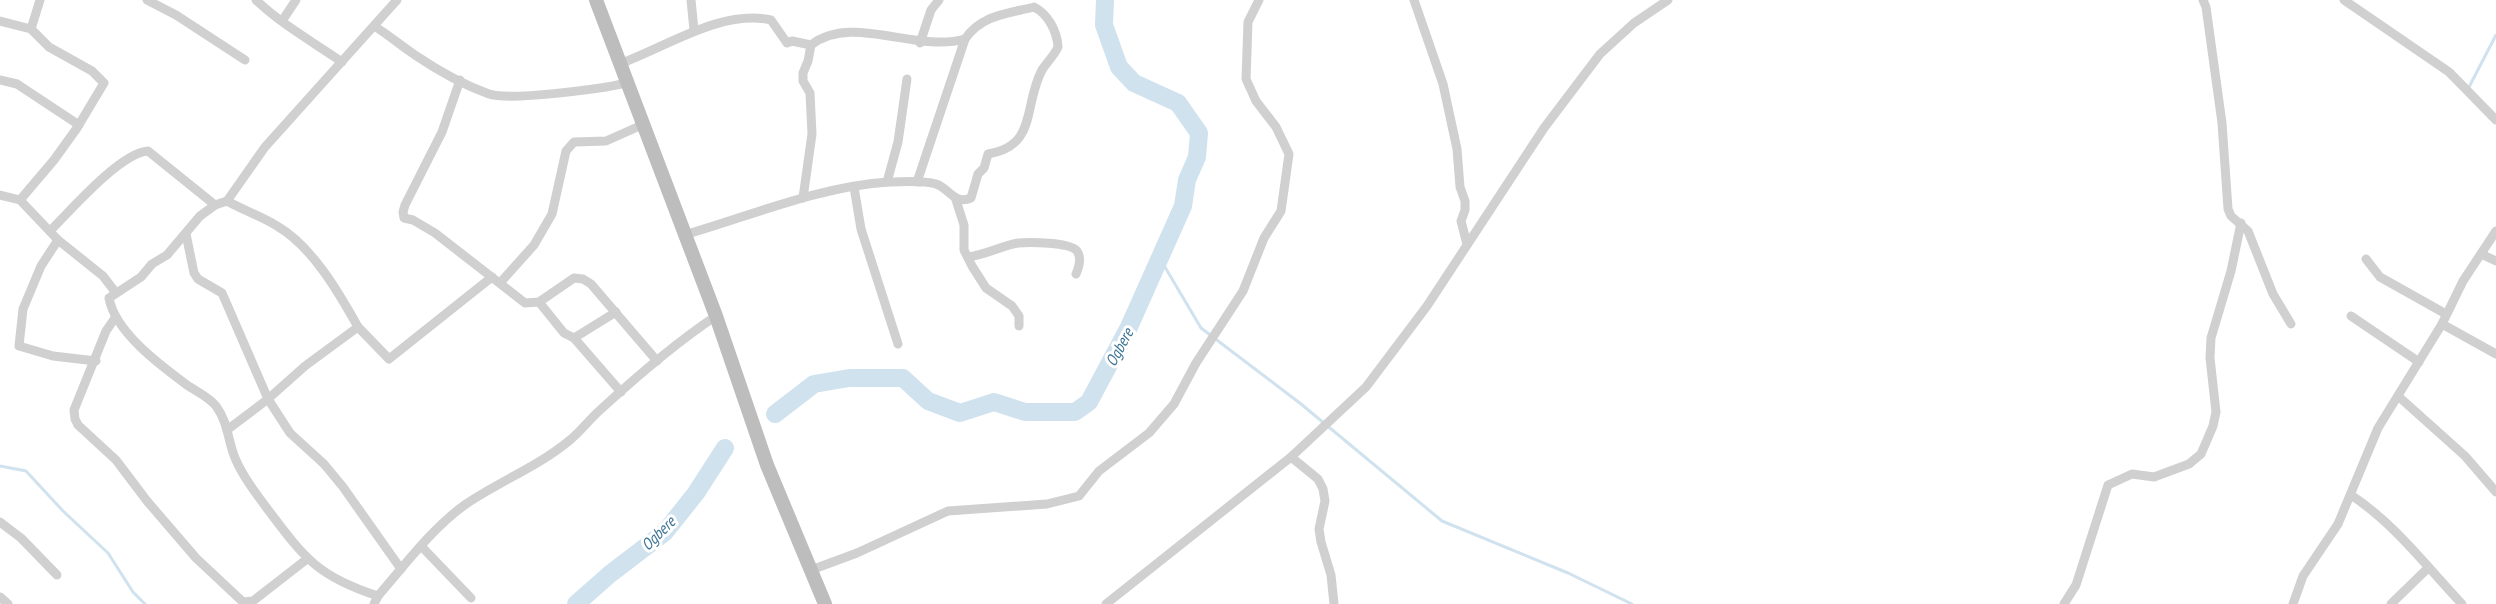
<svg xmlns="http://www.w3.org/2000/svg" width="2496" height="604" font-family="'PT Sans Narrow',sans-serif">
  <rect width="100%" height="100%" fill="#fff"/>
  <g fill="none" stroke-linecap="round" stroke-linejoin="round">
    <g stroke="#cfe2ee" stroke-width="3">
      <path d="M 2468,89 L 2496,35"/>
      <path d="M 1159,257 L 1201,328 L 1301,404 L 1442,521 L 1568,573 L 1632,604"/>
      <path d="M 0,466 L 26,471 L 63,511 L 108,553 L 133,592 L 145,604"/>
    </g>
    <g stroke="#cfe2ee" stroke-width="18">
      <path d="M 775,414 L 814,384 L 849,378 L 903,378 L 928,401 L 960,413 L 994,402 L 1025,412 L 1075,412 L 1089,402 L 1129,327 L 1183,206 L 1187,180 L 1197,157 L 1199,133 L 1178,103 L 1134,83 L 1119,67 L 1104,25 L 1105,0"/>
      <path d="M 576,604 L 610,574 L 665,532 L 696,493 L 725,448"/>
    </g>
    <g stroke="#d0d0d0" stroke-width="9">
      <path d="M 147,0 L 176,15 L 245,60"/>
      <path d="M 256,0 C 281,24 313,42 342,62"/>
      <path d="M 691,0 L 694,30"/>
      <path d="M 1414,0 L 1443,84 L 1457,149 L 1460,187 L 1465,201 L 1465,210 L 1461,221 L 1467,244"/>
      <path d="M 2203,0 L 2206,7 L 2222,123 L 2228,209 L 2231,216 L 2248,231 L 2273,294 L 2291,324"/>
      <path d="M 2344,0 L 2449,72 L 2496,120"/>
      <path d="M 0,21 L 31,29 L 49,47 L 92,71 L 104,83 L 77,128 L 54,160 L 20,200"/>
      <path d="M 282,21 L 296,0"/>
      <path d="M 374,26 C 389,35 401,46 415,55 C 437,70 464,85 489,94 C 509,101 602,89 626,83"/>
      <path d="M 31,29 L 40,0"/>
      <path d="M 920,43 L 931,10 L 939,0"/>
      <path d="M 619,64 C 665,48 720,9 771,20 L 787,43 L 792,41 L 811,45"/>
      <path d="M 0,80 L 17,84 L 79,125"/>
      <path d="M 460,80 L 442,132 L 405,205 L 403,212 L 404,218 L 413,220 L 435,233 L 525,303 L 539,302 L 574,278 L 583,279 L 591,284 L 657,361"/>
      <path d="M 887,182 L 898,142 L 907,79"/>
      <path d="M 854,187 L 861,229 L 898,344"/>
      <path d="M 0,195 L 20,200 L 58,240 L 103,276 L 116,293"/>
      <path d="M 803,198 L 812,134 L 810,93 L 803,81 L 803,73 L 808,61 L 811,45 C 852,13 915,53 965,39"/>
      <path d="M 956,200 L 964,225 L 964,250 L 972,266 L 986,288 L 1012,306 L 1019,316 L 1019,326"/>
      <path d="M 227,201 C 243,210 261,216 277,226 C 312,246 339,293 358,327 L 305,366 L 268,399 L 227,430"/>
      <path d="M 50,231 C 71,210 120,153 148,151 L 215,205"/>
      <path d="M 186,234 L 194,273 L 198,279 L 222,293 L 268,399 L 290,433 L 324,464 L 343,487 L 401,569"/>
      <path d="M 684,235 C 750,216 821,186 889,182 C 903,182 922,180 936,184 C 950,189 954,205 971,198 L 978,174 L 984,168 L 988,154 C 1038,146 1023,105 1042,70 C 1047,62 1054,56 1058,47 C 1057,31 1048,14 1034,7 C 1006,14 982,15 965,39 L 917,182"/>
      <path d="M 58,240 L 41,266 L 23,309 L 19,346 L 53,356 L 96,361"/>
      <path d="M 2481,254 L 2496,261"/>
      <path d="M 968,257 C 985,255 1001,246 1018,243 C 1029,242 1070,242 1077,251 C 1082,258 1079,267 1076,274"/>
      <path d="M 2366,259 L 2380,277 L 2446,314"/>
      <path d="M 500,283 L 534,245 L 552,214 L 566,151 L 574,142 L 606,141 L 642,125"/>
      <path d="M 539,302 L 564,333 L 574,338 L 621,392"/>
      <path d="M 2351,316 L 2419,362"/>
      <path d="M 115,318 L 106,331 L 74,410 L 75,419 L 78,425 L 116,460 L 147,501 L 196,558 L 243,602 L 253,601 L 307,559"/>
      <path d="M 2442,324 L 2496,354"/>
      <path d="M 358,327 L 389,359 L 492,277"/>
      <path d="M 574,338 L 616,312"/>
      <path d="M 2398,396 L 2465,456 L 2496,492"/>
      <path d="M 1291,457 L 1318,479 L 1323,489 L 1325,501 L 1319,529 L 1321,542 L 1331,575 L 1334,604"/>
      <path d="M 2351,495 C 2395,524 2426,566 2462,604"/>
      <path d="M 0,522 L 21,538 L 57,575"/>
      <path d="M 422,547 L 471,598"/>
      <path d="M 811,570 L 857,553 L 948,511 L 1047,504 L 1079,496 L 1099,471 L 1149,433 L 1174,404 L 1196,363 L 1243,291 L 1264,238 L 1281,211 L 1289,154 L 1276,127 L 1256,101 L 1246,79 L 1248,22 L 1259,0"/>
      <path d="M 378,596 C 319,577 305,559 269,511 C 257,495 243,477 235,458 C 228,441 228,422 216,406 C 208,396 197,392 187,385 C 160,365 115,332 109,298 L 141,277 L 152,264 L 167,255 L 200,216 L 215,205 L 227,201 L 265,147 L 397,0"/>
      <path d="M 0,597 L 8,604"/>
      <path d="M 374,604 L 378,596 C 405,565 432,528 466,504 C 500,481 539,466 570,440 C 581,431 589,420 599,411 C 636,377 674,344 716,316"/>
      <path d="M 1106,604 L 1291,457 L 1366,387 L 1427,306 L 1544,128 L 1600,54 L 1634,23 L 1668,0"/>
      <path d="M 2064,604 L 2076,585 L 2108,485 L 2132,474 L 2154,477 L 2189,464 L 2201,454 L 2213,426 L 2216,412 L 2210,358 L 2211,338 L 2231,271 L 2241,223"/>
      <path d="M 2293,604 L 2303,576 L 2338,524 L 2378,428 L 2442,324 L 2463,281 L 2496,231"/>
      <path d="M 2391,604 L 2428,568"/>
    </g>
    <path stroke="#bdbdbd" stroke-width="14" d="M 596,0 L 716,316 L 767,465 L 825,604"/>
  </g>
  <g text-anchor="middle" stroke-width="6" stroke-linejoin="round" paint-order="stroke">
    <g font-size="16" font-style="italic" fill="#3f7597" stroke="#fff">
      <text transform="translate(1119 347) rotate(-62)" y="6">Ogbere</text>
      <text transform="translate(658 533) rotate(-45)" y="6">Ogbere</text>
    </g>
  </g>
</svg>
